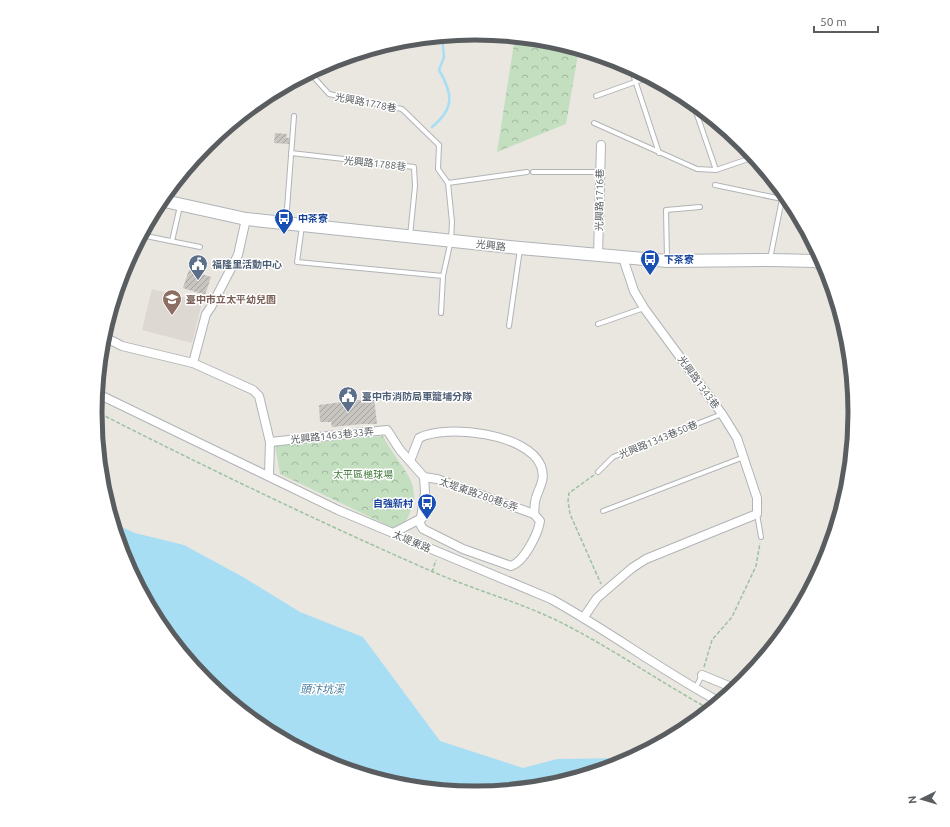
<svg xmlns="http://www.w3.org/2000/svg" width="950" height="827" font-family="Ubuntu,'Noto Sans TC',sans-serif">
  <defs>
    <pattern id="forest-crowns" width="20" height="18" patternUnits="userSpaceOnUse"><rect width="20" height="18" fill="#c4dfc0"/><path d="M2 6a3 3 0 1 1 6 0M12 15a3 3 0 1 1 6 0" fill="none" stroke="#a2b89f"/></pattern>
    <pattern id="building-hatch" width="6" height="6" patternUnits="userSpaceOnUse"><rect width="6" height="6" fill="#c8c4c0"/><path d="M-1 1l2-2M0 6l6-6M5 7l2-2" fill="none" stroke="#a5a29f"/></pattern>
  </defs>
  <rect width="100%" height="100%" fill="#eae7e1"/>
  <path fill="#ddd8d2" d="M 152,289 L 202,302 L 192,343 L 142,330 Z"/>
  <g fill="url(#forest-crowns)">
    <path d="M 515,37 L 549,40 L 579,49 L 566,124 L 497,152 Z"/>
    <path d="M 383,436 C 401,472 431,485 402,527 L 393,528 L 280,474 L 275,446 Z"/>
  </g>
  <path fill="#a7def4" d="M 113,523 L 135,533 L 184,545 L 243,577 L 300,612 L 363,637 L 440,741 L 523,768 L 557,759 L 633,758 L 620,765 L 549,787 L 475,794 L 401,787 L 329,765 L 263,730 L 206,682 L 158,625 L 123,559 Z"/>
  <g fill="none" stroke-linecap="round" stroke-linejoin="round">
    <path stroke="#a7def4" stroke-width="2.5" d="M 432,127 C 455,108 453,94 439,70 L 444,57 L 442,36"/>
  </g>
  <g fill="url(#building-hatch)">
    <path d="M 275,133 L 287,134 L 286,138 L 290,138 L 289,144 L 274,143 Z"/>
    <path d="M 189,270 L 211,277 L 205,295 L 183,288 Z"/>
    <path d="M 374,398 L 377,424 L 362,424 L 332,427 L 331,422 L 320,422 L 319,405 Z"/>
  </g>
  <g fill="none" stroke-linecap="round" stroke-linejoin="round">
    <g stroke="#b1b4b7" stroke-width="6">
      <g id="service">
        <path d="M 631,68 L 659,153"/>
        <path d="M 310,73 L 329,94 L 402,109 L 439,145 L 438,169 L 448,183 L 452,222 L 451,240 L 443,276 L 441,313"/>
        <path d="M 596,96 L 649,77"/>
        <path d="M 693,103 L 716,170"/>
        <path d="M 594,123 L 697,169 L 716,170 L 754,157"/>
        <path d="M 291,153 L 414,167 L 415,186 L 410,236"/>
        <path d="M 533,172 L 600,172"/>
        <path d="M 448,183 L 527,172"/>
        <path d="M 715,185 L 782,199 L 770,259"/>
        <path d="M 286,222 L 294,116"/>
        <path d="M 302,226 L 297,262 L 443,276"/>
        <path d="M 141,235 L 200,247"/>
        <path d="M 172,241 L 180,206"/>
        <path d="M 667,259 L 666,210 L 700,207"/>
        <path d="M 598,324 L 644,308"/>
        <path d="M 509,326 L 520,249"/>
        <path d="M 598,472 L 613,457 L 722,414"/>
        <path d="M 603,511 L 744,457"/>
        <path d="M 757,514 L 761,537"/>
        <path d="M 695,689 L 702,675"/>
      </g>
    </g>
    <g stroke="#b1b4b7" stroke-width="10">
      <g id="minor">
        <path d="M 598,255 L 601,145"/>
        <path d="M 815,261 L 817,251"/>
        <path d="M 103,336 L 122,346 L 193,363 L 253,390 L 259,396 L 270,442 L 269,475"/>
        <path d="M 193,363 L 206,314 L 211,307 L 238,255 L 246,219"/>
        <path d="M 96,393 L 338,510 L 551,599 C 609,631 662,671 720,702"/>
        <path d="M 270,442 L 387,430 L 400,450 L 424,477 L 425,492 L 420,524 L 423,529 L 463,549 L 511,566 C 524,562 538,534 540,521 L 534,514 L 437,479 L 424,477"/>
        <path d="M 410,461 L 419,438 C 446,424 528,433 541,466 C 546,480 539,487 536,498 C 534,503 535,509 534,514"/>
        <path d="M 393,533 L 422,518"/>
        <path d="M 584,617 L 597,598 L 632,568 L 646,559 L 757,514 L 757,498 L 737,438 L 722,414 L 644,308 L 634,291 L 623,258"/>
        <path d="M 702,675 L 736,689"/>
      </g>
    </g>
    <g stroke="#b0b4b7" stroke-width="14">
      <path id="secondary" d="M 160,200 L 246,219 L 520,248 L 667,261 L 771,260 L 815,261 L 824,264"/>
    </g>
    <g stroke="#9cc1a0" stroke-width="1.5" stroke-dasharray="4 2" stroke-linecap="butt">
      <path d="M 95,411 C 205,467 317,521 431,571 C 472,589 516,601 556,620 C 609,646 658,681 711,710"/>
      <path d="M 594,475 L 569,493 L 568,501 L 570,514 L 601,584"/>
      <path d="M 432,572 L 436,560"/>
      <path d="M 704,667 L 712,640 L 732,617 L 756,566 L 760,543"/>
    </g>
    <use href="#service" stroke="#fff" stroke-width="4"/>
    <use href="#minor" stroke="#fff" stroke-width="8"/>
    <use href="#secondary" stroke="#fff" stroke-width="12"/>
  </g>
  <defs>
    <g id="bus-pin" transform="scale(1)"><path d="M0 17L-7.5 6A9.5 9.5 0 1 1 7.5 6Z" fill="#1a4fb4" stroke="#fff"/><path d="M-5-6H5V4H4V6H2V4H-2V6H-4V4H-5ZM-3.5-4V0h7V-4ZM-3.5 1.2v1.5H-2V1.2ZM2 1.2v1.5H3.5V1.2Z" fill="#fff"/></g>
    <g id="civic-pin" transform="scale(1)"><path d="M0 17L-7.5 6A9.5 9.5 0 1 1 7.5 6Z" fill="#5c6f8a" stroke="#fff"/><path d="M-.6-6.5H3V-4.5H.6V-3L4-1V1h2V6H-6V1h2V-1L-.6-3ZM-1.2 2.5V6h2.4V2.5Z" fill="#fff"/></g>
    <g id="school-pin" transform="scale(1)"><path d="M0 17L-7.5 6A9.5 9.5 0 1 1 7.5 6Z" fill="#8d6e63" stroke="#fff"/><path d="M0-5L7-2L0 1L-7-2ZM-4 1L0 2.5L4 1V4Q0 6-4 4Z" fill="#fff"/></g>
  </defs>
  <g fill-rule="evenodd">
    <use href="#bus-pin" x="284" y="218"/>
    <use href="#bus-pin" x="650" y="259"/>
    <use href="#civic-pin" x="198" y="264"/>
    <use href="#school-pin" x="172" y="299"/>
    <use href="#civic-pin" x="348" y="396"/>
    <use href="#bus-pin" x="427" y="503"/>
  </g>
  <g text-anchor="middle" stroke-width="3" stroke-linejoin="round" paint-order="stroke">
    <g font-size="10" fill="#595d60" stroke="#fff">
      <text transform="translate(366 102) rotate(11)" y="4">光興路1778巷</text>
      <text transform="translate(375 163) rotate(6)" y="4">光興路1788巷</text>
      <text transform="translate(599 200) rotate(-89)" y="4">光興路1716巷</text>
      <text transform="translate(491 245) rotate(7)" y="4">光興路</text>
      <text transform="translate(699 382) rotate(54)" y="4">光興路1343巷</text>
      <text transform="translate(332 435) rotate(-6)" y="4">光興路1463巷33弄</text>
      <text transform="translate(658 439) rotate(-22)" y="4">光興路1343巷50巷</text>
      <text transform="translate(479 494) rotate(19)" y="4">太堤東路280巷6弄</text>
      <text transform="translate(412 541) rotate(23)" y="4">太堤東路</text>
    </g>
    <g font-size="10" font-weight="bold" fill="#164399" stroke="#fff" text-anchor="start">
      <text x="298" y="222">中茶寮</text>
      <text x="664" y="263">下茶寮</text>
      <text x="413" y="507" text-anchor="end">自強新村</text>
    </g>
    <g font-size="10" font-weight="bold" fill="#4e5e75" stroke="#fff" text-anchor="start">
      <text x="212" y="268">福隆里活動中心</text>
      <text x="362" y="400">臺中市消防局車籠埔分隊</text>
    </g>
    <g font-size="10" font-weight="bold" fill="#785e54" stroke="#fff" text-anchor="start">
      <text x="186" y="303">臺中市立太平幼兒園</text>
    </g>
    <g font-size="10" fill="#437b3d" stroke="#fff">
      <text x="363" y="478">太平區槌球場</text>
    </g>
    <g font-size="11" font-style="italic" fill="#457b9b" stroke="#fff">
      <text x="322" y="693">頭汴坑溪</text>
    </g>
  </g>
  <path d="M0 0H950V827H0ZM102 413a373 373 0 1 1 746 0a373 373 0 1 1-746 0Z" fill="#fff" fill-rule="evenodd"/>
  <path fill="none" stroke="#595d60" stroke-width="5" d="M102 413a373 373 0 1 1 746 0a373 373 0 1 1-746 0Z"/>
  <g transform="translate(922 799) rotate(265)" stroke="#ffffff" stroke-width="3" paint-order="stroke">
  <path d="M0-3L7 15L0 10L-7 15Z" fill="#595d60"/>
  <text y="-6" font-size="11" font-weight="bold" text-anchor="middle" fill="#595d60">N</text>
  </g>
  <path d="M814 26v6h64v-6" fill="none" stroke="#595d60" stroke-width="2"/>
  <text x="820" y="26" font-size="12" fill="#595d60" stroke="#ffffff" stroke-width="3" paint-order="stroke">50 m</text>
</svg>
